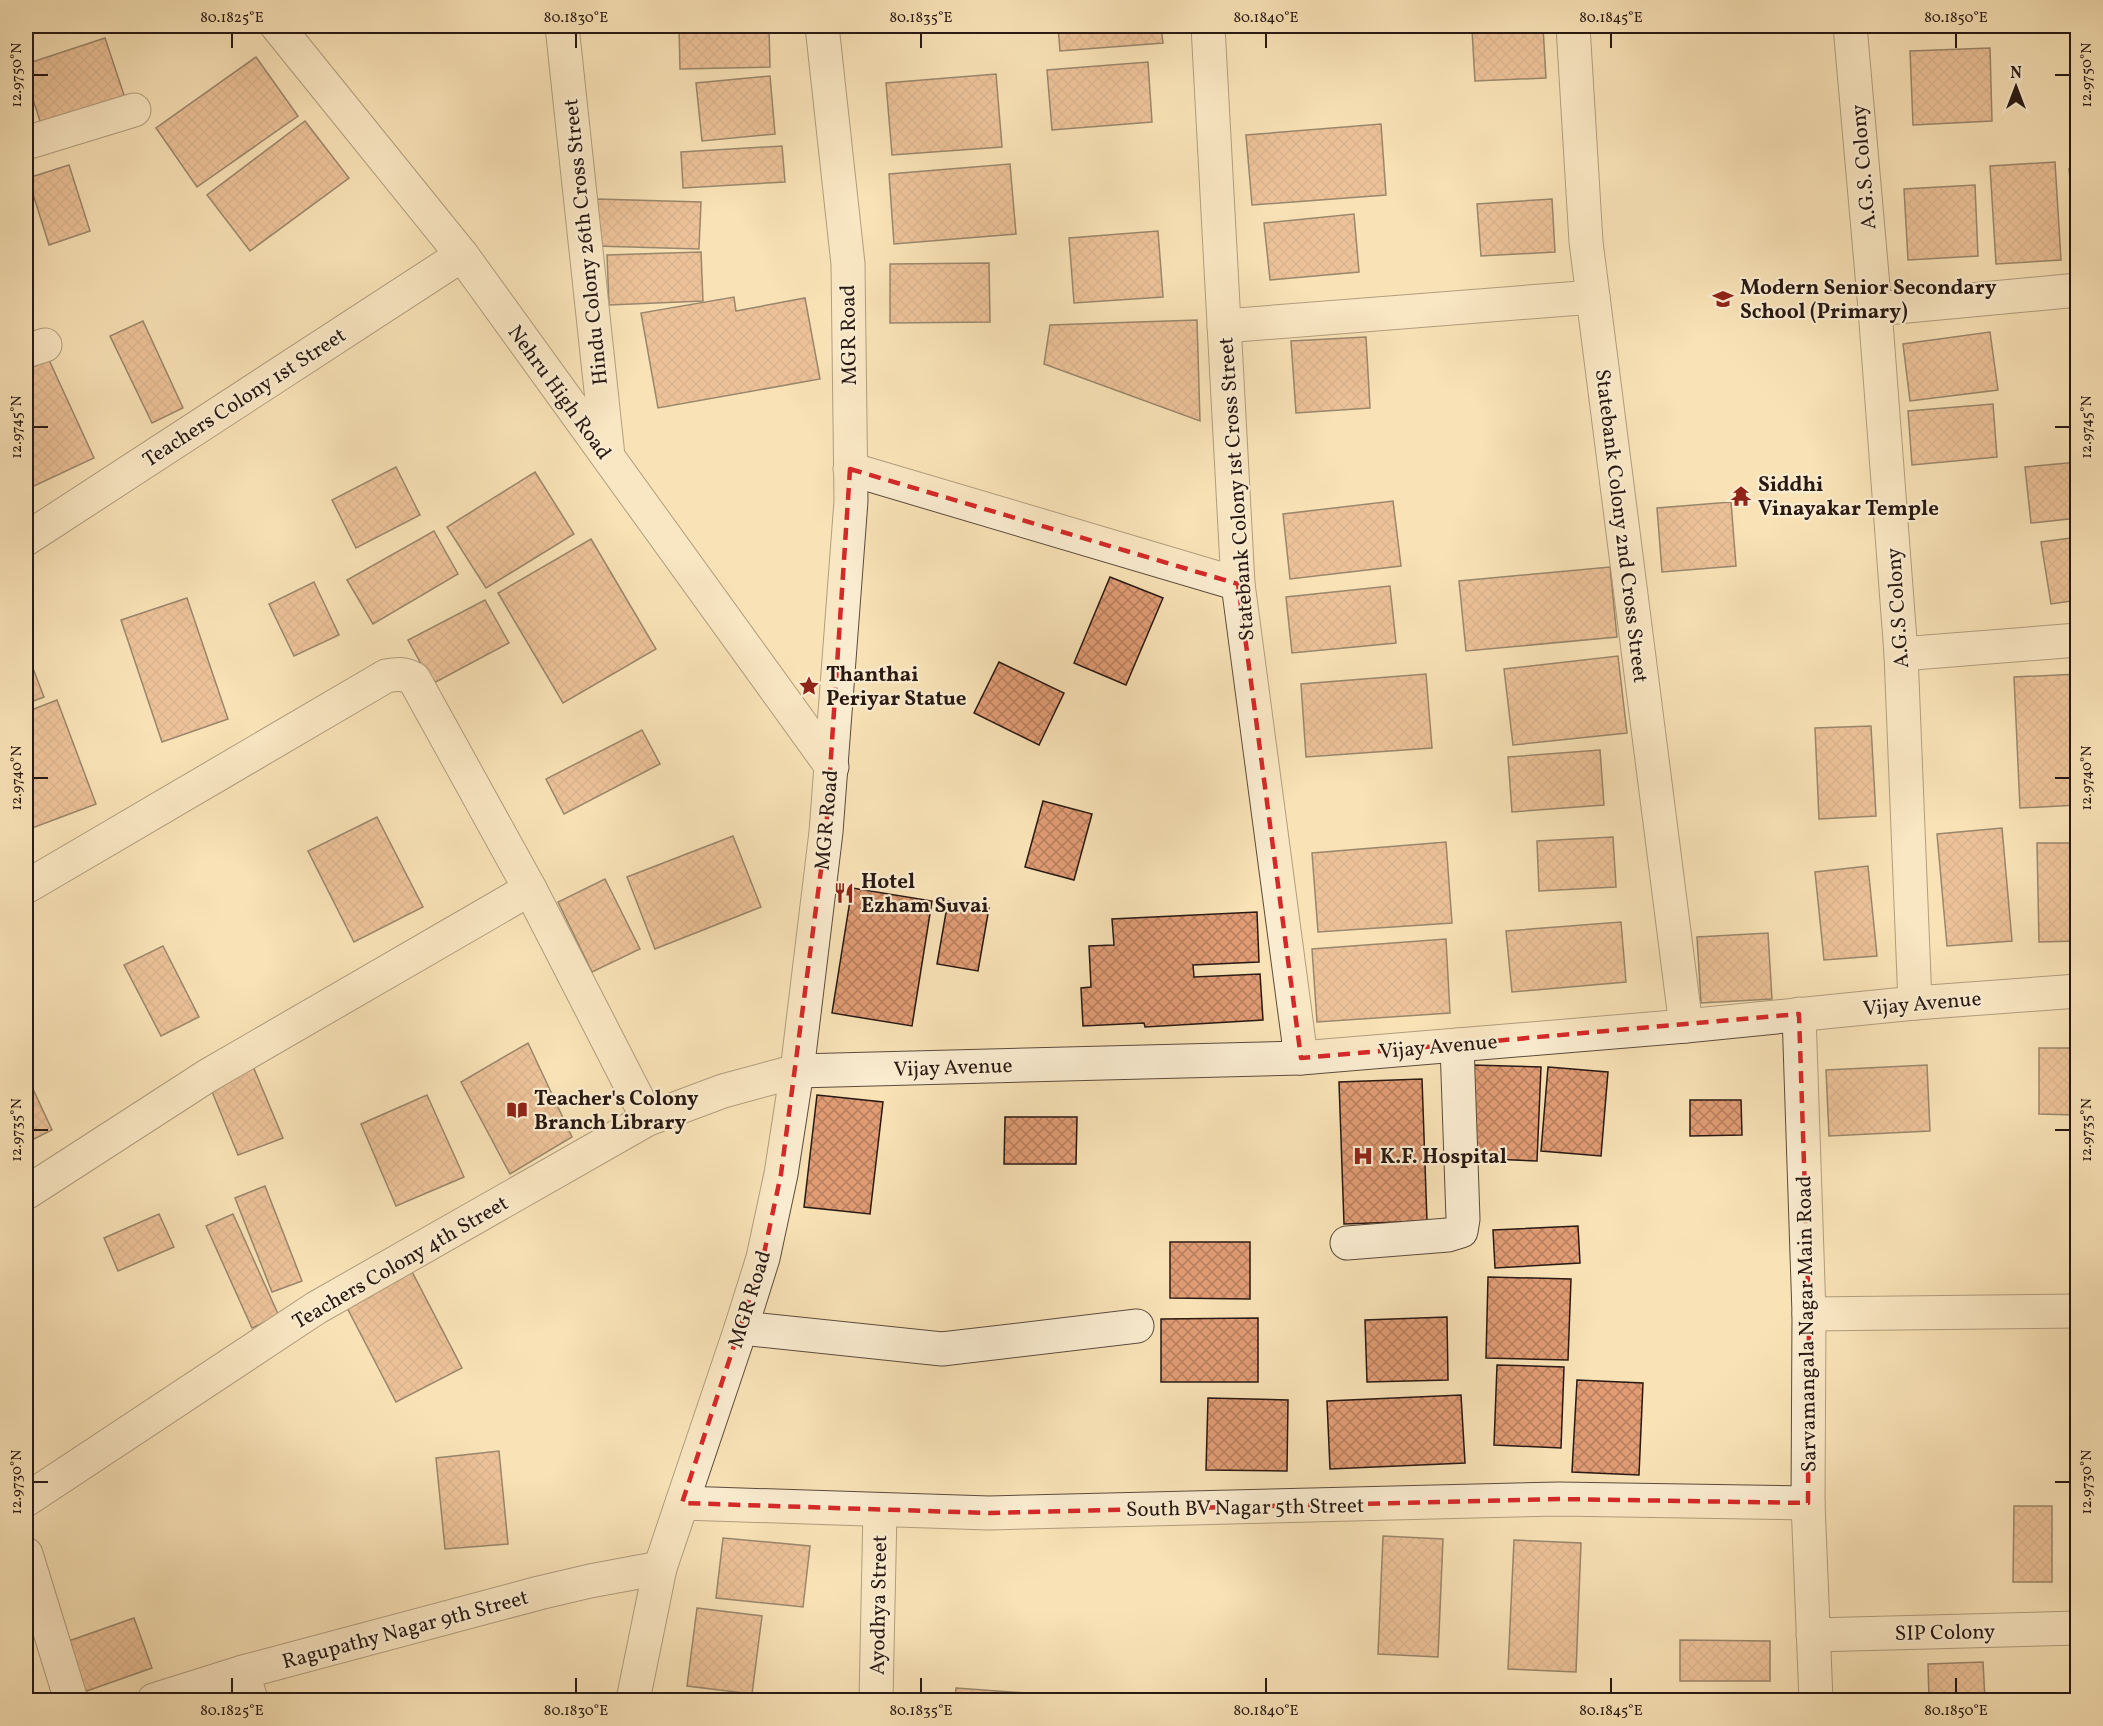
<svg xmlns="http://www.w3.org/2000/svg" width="2103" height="1726" font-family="Vollkorn,serif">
  <defs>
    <pattern id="building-cross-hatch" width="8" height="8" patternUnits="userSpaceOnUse" patternTransform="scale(1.5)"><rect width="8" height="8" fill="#e19c74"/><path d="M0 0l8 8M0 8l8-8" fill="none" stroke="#b67e5e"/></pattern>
  </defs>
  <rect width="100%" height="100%" fill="#f8e2b6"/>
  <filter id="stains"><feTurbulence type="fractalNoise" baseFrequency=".00333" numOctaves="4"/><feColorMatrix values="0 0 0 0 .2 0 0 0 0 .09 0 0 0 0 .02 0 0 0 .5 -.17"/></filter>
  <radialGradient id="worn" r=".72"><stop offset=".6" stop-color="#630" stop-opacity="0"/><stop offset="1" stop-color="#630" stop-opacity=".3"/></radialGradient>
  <g fill="url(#building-cross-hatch)" stroke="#281913" stroke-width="1.5">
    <path d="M 679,26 L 769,26 L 770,67 L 680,69 Z"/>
    <path d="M 1058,26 L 1161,26 L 1163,43 L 1060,51 Z"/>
    <path d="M 1543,27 L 1546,78 L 1475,81 L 1472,30 Z"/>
    <path d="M 105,38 L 125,98 L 41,124 L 26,78 L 26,64 Z"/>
    <path d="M 1990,48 L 1992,121 L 1913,125 L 1910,51 Z"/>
    <path d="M 256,57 L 298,116 L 197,187 L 156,128 Z"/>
    <path d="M 1148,62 L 1152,122 L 1052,130 L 1047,70 Z"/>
    <path d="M 996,74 L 1002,147 L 892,155 L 886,83 Z"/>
    <path d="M 770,76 L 775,134 L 702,141 L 696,83 Z"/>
    <path d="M 305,121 L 349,178 L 250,251 L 207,195 Z"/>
    <path d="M 1381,124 L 1386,195 L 1252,205 L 1246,135 Z"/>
    <path d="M 782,146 L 785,182 L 683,188 L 681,152 Z"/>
    <path d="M 2055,162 L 2061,260 L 1996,264 L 1990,166 Z"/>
    <path d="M 1010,164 L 1016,234 L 894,244 L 889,174 Z"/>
    <path d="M 69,165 L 90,231 L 49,245 L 28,178 Z"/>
    <path d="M 2078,168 L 2078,249 L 2077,249 L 2069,169 Z"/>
    <path d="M 1975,185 L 1978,256 L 1908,260 L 1904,189 Z"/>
    <path d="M 597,199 L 701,202 L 699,249 L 596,246 Z"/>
    <path d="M 1552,199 L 1555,252 L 1481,256 L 1477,204 Z"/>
    <path d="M 1354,214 L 1359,272 L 1270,280 L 1264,223 Z"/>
    <path d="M 1158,231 L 1163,297 L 1074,303 L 1069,238 Z"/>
    <path d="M 701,252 L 703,301 L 609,305 L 607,255 Z"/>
    <path d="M 989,263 L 990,322 L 890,323 L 890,264 Z"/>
    <path d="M 734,297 L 736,311 L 805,298 L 820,379 L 658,408 L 641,313 Z"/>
    <path d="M 1197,320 L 1200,421 L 1044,364 L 1050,325 Z"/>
    <path d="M 143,321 L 183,408 L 152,423 L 110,336 Z"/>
    <path d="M 1990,332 L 1998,390 L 1910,401 L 1903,344 Z"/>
    <path d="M 1366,337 L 1370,408 L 1296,413 L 1291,341 Z"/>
    <path d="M 49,360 L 94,458 L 34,486 L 26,467 L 26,370 Z"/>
    <path d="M 1993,404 L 1997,457 L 1912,465 L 1908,411 Z"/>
    <path d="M 2078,462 L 2078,518 L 2031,523 L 2025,467 Z"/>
    <path d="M 396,467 L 420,515 L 356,548 L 332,500 Z"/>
    <path d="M 535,472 L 574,534 L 486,588 L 447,527 Z"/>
    <path d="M 1393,501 L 1401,566 L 1290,579 L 1283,514 Z"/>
    <path d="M 1731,502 L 1736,566 L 1662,572 L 1657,508 Z"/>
    <path d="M 434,531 L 458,574 L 373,624 L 347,580 Z"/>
    <path d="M 2078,537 L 2078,600 L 2051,604 L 2041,542 Z"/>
    <path d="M 591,539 L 656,649 L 563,703 L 498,593 Z"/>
    <path d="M 1610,567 L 1617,637 L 1466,651 L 1459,581 Z"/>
    <path d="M 1110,577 L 1163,598 L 1126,685 L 1074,663 Z"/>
    <path d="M 314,582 L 339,635 L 294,656 L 269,604 Z"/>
    <path d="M 1390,586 L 1396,643 L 1292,653 L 1286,597 Z"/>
    <path d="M 187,598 L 228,719 L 162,742 L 121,620 Z"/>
    <path d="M 485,600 L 509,643 L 432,684 L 408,640 Z"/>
    <path d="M 26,650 L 44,697 L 26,704 Z"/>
    <path d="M 1618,656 L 1627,733 L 1513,745 L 1504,669 Z"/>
    <path d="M 999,662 L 1064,693 L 1039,745 L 974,713 Z"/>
    <path d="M 1426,674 L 1432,748 L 1306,757 L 1301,684 Z"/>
    <path d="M 2078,674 L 2078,805 L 2020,808 L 2014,677 Z"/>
    <path d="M 57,700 L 96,804 L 27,830 L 26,712 Z"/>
    <path d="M 1871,726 L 1876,816 L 1819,819 L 1815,728 Z"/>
    <path d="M 642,730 L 660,764 L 564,814 L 546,779 Z"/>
    <path d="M 1600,750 L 1604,805 L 1512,812 L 1508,757 Z"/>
    <path d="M 1043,801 L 1092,814 L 1074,880 L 1025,867 Z"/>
    <path d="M 377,817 L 423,907 L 354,942 L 308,851 Z"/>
    <path d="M 2002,828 L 2012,941 L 1947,946 L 1937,834 Z"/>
    <path d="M 733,836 L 761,907 L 655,949 L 627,877 Z"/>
    <path d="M 1613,837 L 1616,887 L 1539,891 L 1537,841 Z"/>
    <path d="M 1446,842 L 1452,923 L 1318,932 L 1312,853 Z"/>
    <path d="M 2037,843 L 2078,843 L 2078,941 L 2039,942 Z"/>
    <path d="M 1868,866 L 1877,956 L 1824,960 L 1815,872 Z"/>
    <path d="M 605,879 L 640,949 L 592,972 L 558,902 Z"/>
    <path d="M 852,888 L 932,901 L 912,1026 L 832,1013 Z"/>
    <path d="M 948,901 L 989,908 L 978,971 L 937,964 Z"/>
    <path d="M 1257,912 L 1259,962 L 1193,965 L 1194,977 L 1260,974 L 1263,1020 L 1145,1027 L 1144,1023 L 1083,1026 L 1081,988 L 1091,987 L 1089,946 L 1114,945 L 1112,919 Z"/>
    <path d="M 1621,922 L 1626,982 L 1512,992 L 1506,931 Z"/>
    <path d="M 1768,933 L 1772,999 L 1701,1003 L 1697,937 Z"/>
    <path d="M 1446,939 L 1450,1013 L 1317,1022 L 1312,949 Z"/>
    <path d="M 163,946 L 199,1017 L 161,1036 L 124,965 Z"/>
    <path d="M 528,1043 L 572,1137 L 510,1174 L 461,1082 Z"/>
    <path d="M 2039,1048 L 2077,1048 L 2076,1115 L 2039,1114 Z"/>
    <path d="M 252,1064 L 283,1138 L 238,1155 L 208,1082 Z"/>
    <path d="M 1472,1065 L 1541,1067 L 1537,1161 L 1468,1158 Z"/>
    <path d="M 1927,1065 L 1930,1131 L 1829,1136 L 1826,1070 Z"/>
    <path d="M 1548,1067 L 1608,1072 L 1601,1156 L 1541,1151 Z"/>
    <path d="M 26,1074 L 52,1130 L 26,1143 Z"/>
    <path d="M 1422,1079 L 1427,1221 L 1344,1224 L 1339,1082 Z"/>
    <path d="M 427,1095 L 464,1177 L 396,1206 L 361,1124 Z"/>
    <path d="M 817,1095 L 883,1102 L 870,1214 L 804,1207 Z"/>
    <path d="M 1690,1100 L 1741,1100 L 1742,1135 L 1690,1136 Z"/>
    <path d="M 1005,1117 L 1077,1117 L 1076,1164 L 1004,1164 Z"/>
    <path d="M 265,1186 L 302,1281 L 272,1292 L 235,1198 Z"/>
    <path d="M 159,1214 L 174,1247 L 118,1271 L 104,1238 Z"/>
    <path d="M 233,1214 L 279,1316 L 252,1328 L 206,1226 Z"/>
    <path d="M 1578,1226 L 1580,1263 L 1495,1268 L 1493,1230 Z"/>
    <path d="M 1170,1242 L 1250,1242 L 1250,1299 L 1170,1298 Z"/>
    <path d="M 409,1266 L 462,1368 L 396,1402 L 343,1300 Z"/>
    <path d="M 1488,1277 L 1571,1279 L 1568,1360 L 1486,1358 Z"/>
    <path d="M 1447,1317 L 1448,1380 L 1367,1382 L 1365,1320 Z"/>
    <path d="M 1258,1318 L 1258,1382 L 1161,1382 L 1161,1319 Z"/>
    <path d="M 1497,1365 L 1564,1367 L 1561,1448 L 1494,1445 Z"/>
    <path d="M 1577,1380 L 1643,1383 L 1639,1475 L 1572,1472 Z"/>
    <path d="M 1461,1395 L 1465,1463 L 1330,1469 L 1327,1401 Z"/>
    <path d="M 1208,1398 L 1288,1400 L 1287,1471 L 1206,1470 Z"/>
    <path d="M 499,1451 L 508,1544 L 445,1549 L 436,1458 Z"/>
    <path d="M 2014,1506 L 2052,1506 L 2052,1582 L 2013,1582 Z"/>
    <path d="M 1383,1536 L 1443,1539 L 1438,1657 L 1378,1654 Z"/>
    <path d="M 723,1538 L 810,1546 L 803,1607 L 716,1598 Z"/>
    <path d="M 1514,1540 L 1581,1543 L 1576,1672 L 1508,1669 Z"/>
    <path d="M 697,1608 L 762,1616 L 752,1694 L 687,1686 Z"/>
    <path d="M 134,1618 L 152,1668 L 81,1693 L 63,1643 Z"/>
    <path d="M 1680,1640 L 1770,1641 L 1770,1681 L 1680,1681 Z"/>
    <path d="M 1983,1662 L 1985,1700 L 1929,1700 L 1928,1664 Z"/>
    <path d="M 956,1688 L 1026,1693 L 1026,1700 L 955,1700 Z"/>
    <path d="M 1044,1695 L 1097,1698 L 1097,1700 L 1044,1700 Z"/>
    <rect x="1673" y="1698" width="116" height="2"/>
  </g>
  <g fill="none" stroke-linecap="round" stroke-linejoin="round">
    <g stroke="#5c4b3c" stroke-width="35">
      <g id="minor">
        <path d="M 277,26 L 462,255 L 832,767"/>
        <path d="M 562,26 L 608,456"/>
        <path d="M 1208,26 L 1238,584 L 1301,1058"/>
        <path d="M 1573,26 L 1586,242 L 1686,1026"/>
        <path d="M 1850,26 L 1875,309"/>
        <path d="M 26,143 L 134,110"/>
        <path d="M 1224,326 L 1593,297"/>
        <path d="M 26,351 L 45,345"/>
        <path d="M 850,469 L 1238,584"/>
        <path d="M 26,539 L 462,255"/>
        <path d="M 1901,654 L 2078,640"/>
        <path d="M 26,887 L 386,676 C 397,674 404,673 414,679 L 530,889 L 648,1119"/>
        <path d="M 1915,1003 L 1901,654 L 1875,309 L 2078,290"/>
        <path d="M 1799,1014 L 1809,1314 L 1808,1503 L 1816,1700"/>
        <path d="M 26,1193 L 207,1076 L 530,889"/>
        <path d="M 1347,1243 L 1448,1235 L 1461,1231 L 1463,1219 L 1457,1045"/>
        <path d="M 1809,1314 L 2078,1311"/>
        <path d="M 741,1328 L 942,1349 L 1137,1326"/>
        <path d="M 26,1500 L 316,1308 L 648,1119 L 723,1091 L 797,1071 L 1301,1058 L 1686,1026 L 1915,1003 L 2078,991"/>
        <path d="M 682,1503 L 989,1513 L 1559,1499 L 1808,1503"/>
        <path d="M 26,1554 L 71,1700"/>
        <path d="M 1813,1635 L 2078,1628"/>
        <path d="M 243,1672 L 251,1700"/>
        <path d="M 154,1700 L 243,1672 L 539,1593 L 590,1581 L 660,1568"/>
        <path d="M 633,1700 L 660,1568 L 741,1328 L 763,1258 L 781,1174 L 797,1071 L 826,832 L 851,501 L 848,264 L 822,26"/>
        <path d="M 876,1700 L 880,1510"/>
      </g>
    </g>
    <use href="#minor" stroke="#faecd0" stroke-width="33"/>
  </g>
  <path d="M0 0H2103V1726H0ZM 850,469 L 1238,584 L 1301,1058 L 1799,1014 L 1809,1314 L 1808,1503 L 1559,1499 L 989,1513 L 682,1503 L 763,1258 L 781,1174 L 826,832 Z" fill="#f8e2b6" fill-opacity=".55" fill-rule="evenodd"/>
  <path fill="none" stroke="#d62828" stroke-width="4.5" stroke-dasharray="12 8" stroke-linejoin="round" d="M 850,469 L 1238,584 L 1301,1058 L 1799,1014 L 1809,1314 L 1808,1503 L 1559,1499 L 989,1513 L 682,1503 L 763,1258 L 781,1174 L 826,832 Z"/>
  <path fill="none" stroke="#281913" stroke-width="2" d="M 232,33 L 232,48M 576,33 L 576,48M 921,33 L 921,48M 1266,33 L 1266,48M 1611,33 L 1611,48M 1956,33 L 1956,48M 33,75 L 48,75M 2055,75 L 2070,75M 33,427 L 48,427M 2055,427 L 2070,427M 33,778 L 48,778M 2055,778 L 2070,778M 33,1130 L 48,1130M 2055,1130 L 2070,1130M 33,1482 L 48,1482M 2055,1482 L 2070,1482M 232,1678 L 232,1693M 576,1678 L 576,1693M 921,1678 L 921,1693M 1266,1678 L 1266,1693M 1611,1678 L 1611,1693M 1956,1678 L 1956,1693"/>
  <defs>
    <g id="school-bare" transform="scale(1.62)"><path d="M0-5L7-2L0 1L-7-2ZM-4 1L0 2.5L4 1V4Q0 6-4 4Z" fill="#8f2418" stroke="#faecd0" stroke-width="2.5" paint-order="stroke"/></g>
    <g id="temple-bare" transform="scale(1.62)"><path d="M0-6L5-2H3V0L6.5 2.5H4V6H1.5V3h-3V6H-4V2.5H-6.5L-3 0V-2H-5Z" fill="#8f2418" stroke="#faecd0" stroke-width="2.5" paint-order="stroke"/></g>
    <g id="sight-bare" transform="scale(1.62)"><path d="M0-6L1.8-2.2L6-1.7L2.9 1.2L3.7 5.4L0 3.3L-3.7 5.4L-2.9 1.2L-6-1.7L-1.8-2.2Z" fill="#8f2418" stroke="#faecd0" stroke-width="2.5" paint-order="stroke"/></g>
    <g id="restaurant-bare" transform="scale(1.62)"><path d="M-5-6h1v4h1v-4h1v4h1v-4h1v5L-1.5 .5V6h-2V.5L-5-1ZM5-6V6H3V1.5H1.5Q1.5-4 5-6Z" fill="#8f2418" stroke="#faecd0" stroke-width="2.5" paint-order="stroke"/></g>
    <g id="library-bare" transform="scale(1.62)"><path d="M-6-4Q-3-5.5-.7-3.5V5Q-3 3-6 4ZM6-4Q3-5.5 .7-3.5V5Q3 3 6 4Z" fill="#8f2418" stroke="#faecd0" stroke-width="2.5" paint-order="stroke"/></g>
    <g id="hospital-bare" transform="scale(1.62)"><path d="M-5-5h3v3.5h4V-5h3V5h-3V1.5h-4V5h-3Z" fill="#8f2418" stroke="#faecd0" stroke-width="2.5" paint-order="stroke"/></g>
  </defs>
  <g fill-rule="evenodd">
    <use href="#school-bare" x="1723" y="299"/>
    <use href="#temple-bare" x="1741" y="496"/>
    <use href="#sight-bare" x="809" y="686"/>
    <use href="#restaurant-bare" x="844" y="893"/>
    <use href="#library-bare" x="517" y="1110"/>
    <use href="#hospital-bare" x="1363" y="1156"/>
  </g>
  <g text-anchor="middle" stroke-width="4.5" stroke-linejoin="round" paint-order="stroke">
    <g font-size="21" fill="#281913" stroke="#faecd0">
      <text transform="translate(1863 167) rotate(-95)" y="7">A.G.S. Colony</text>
      <text transform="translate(585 242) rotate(-96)" y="7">Hindu Colony 26th Cross Street</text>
      <text transform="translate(848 335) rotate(-91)" y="7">MGR Road</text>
      <text transform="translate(560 392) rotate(54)" y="7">Nehru High Road</text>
      <text transform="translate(244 397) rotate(-33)" y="7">Teachers Colony 1st Street</text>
      <text transform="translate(1236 489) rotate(-94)" y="7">Statebank Colony 1st Cross Street</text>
      <text transform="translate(1622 526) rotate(83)" y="7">Statebank Colony 2nd Cross Street</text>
      <text transform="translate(1897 608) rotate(-94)" y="7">A.G.S Colony</text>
      <text transform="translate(826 820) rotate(-85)" y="7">MGR Road</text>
      <text transform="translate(1922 1003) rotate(-5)" y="7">Vijay Avenue</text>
      <text transform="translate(1438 1046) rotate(-5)" y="7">Vijay Avenue</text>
      <text transform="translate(953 1067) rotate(-2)" y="7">Vijay Avenue</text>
      <text transform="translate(400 1262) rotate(-30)" y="7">Teachers Colony 4th Street</text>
      <text transform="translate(749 1299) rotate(-73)" y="7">MGR Road</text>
      <text transform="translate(1806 1324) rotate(-91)" y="7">Sarvamangala Nagar Main Road</text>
      <text transform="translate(1245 1507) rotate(-1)" y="7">South BV Nagar 5th Street</text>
      <text transform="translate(878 1605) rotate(-89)" y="7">Ayodhya Street</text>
      <text transform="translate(405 1629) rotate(-15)" y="7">Ragupathy Nagar 9th Street</text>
      <text transform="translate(1945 1632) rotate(-1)" y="7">SIP Colony</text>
    </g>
    <g font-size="21" font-weight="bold" fill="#281913" stroke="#faecd0" text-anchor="start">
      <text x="1740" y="294">Modern Senior Secondary<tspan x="1740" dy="24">School (Primary)</tspan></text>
      <text x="1758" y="491">Siddhi<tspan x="1758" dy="24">Vinayakar Temple</tspan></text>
      <text x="826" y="681">Thanthai<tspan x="826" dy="24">Periyar Statue</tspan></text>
      <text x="861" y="888">Hotel<tspan x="861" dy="24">Ezham Suvai</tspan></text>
      <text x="534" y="1105">Teacher's Colony<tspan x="534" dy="24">Branch Library</tspan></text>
      <text x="1380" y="1163">K.F. Hospital</text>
    </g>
  </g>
  <rect width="2103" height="1726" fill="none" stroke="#f8e2b6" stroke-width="66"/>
  <g transform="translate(2016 87)" stroke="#faecd0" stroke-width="4.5" paint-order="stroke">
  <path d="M0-4.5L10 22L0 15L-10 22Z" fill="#281913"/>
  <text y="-9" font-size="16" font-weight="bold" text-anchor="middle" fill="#281913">N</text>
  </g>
  <rect x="33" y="33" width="2037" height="1660" fill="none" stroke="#281913" stroke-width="2"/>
  <g font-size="15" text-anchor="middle" fill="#281913">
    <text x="232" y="22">80.1825°E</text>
    <text x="576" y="22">80.1830°E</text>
    <text x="921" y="22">80.1835°E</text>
    <text x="1266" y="22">80.1840°E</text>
    <text x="1611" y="22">80.1845°E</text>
    <text x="1956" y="22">80.1850°E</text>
    <text transform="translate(16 75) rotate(-90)" y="5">12.9750°N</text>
    <text transform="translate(2086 75) rotate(-90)" y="5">12.9750°N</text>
    <text transform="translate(16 427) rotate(-90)" y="5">12.9745°N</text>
    <text transform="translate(2086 427) rotate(-90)" y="5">12.9745°N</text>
    <text transform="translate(16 778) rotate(-90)" y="5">12.9740°N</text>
    <text transform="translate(2086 778) rotate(-90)" y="5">12.9740°N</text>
    <text transform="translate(16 1130) rotate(-90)" y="5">12.9735°N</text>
    <text transform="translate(2086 1130) rotate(-90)" y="5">12.9735°N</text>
    <text transform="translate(16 1482) rotate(-90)" y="5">12.9730°N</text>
    <text transform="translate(2086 1482) rotate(-90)" y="5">12.9730°N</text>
    <text x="232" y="1715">80.1825°E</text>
    <text x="576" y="1715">80.1830°E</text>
    <text x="921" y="1715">80.1835°E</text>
    <text x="1266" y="1715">80.1840°E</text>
    <text x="1611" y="1715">80.1845°E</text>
    <text x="1956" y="1715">80.1850°E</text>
  </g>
  <rect width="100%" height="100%" filter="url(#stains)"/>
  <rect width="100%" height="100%" fill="url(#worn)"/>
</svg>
